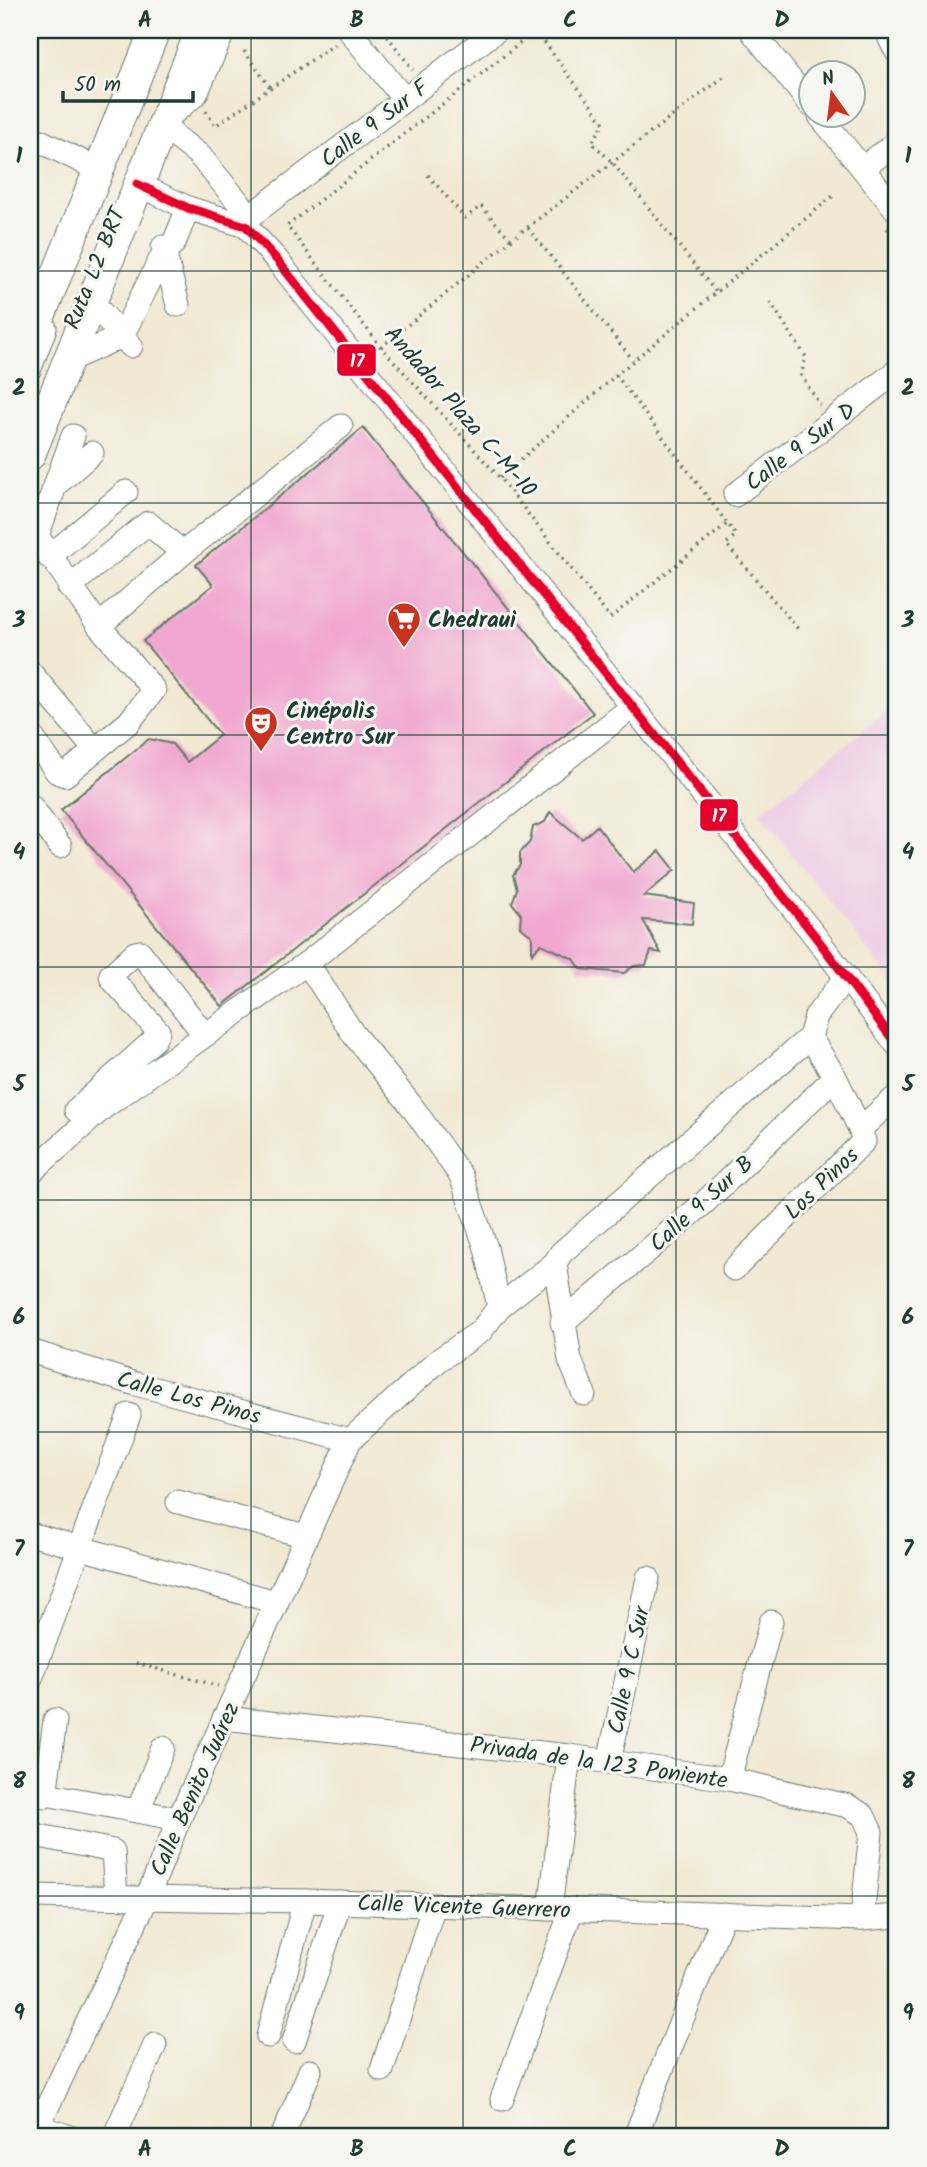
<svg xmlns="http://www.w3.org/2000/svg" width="927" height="2167" font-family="Kalam,sans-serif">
  <rect width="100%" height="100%" fill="#f6f6f2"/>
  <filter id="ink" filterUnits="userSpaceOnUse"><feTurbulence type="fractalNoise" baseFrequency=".0143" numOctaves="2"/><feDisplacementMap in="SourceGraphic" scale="14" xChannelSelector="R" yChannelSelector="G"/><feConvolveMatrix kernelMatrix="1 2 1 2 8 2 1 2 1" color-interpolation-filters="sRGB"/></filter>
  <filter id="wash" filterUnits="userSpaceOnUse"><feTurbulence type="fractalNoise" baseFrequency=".00686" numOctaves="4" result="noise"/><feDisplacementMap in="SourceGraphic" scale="28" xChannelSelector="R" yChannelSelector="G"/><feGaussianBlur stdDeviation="1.57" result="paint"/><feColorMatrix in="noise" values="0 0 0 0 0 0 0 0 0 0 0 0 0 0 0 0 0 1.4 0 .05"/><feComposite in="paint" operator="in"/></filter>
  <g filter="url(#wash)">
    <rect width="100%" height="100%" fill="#f1e9d3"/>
    <path fill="#efd0e6" d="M 897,704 L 897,987 L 759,813 Z"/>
    <g id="blocks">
      <g fill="#f1a8d0">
        <path d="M 363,428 L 593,713 L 222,1006 L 61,810 L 149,739 L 172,744 L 187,762 L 220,735 L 143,641 L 213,585 L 196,565 Z"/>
        <path d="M 550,812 L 582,839 L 597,826 L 633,872 L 660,851 L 675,870 L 644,896 L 694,903 L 692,924 L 643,920 L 661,953 L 651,951 L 646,965 L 634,966 L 624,973 L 581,969 L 574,959 L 541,944 L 532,953 L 532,936 L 520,927 L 521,914 L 512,903 L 517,889 L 513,875 L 520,865 L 520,853 L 530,842 L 533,827 L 545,822 Z"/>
      </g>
    </g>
  </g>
  <g filter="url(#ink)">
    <use href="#blocks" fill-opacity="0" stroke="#68796c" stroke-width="2"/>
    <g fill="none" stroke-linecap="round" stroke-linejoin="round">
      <g stroke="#68796c" stroke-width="25">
        <g id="minor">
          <path d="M 349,30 L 404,99"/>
          <path d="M 751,30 L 811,105"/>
          <path d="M 897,31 L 890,39 L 897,52"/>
          <path d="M 820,116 L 897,211"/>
          <path d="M 165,120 L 196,94 L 224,30"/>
          <path d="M 162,126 L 199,155 L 250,216 L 246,226"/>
          <path d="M 30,136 L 99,170"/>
          <path d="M 863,168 L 897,142"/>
          <path d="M 137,184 L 188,208 L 246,226 L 277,260 L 815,936 L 897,1045"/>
          <path d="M 250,216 L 497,30"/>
          <path d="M 163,247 L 178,305"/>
          <path d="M 30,276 L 52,286"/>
          <path d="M 91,301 L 131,346"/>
          <path d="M 71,359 L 122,336 L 164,252 L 174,243 L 188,208"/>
          <path d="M 30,368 L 45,328"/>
          <path d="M 57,484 L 92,453"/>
          <path d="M 735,495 L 897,371"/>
          <path d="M 49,557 L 126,492"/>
          <path d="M 69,587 L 148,523 L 183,553"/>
          <path d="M 99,626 L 183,553 L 341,426"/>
          <path d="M 30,672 L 95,750"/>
          <path d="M 30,734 L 57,772 L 65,775 L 129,722 L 154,690 L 99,626 L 37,536 L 73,436"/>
          <path d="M 30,805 L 60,846"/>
          <path d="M 846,977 L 816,1016 L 810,1037 L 835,1077 L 860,1129"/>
          <path d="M 76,1110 L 154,1040 L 158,1031 L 112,979 L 111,975 L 135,953 L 140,952 L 204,1034"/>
          <path d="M 30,1173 L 104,1107 L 307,963 L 632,707"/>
          <path d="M 555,1263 L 570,1360 L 584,1394"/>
          <path d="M 734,1269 L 864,1141 L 860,1129 L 897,1096"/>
          <path d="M 499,1307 L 555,1263 L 561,1253 L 810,1037"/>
          <path d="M 562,1323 L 704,1203 L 835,1077"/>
          <path d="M 30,1351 L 136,1384 L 350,1440"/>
          <path d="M 178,1502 L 306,1536"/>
          <path d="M 30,1534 L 276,1602"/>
          <path d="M 31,1678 L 129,1415"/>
          <path d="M 224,1718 L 569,1756 L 729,1779 L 848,1806 L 863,1815 L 871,1832 L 862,1919"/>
          <path d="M 609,1762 L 648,1578"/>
          <path d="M 729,1779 L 771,1622"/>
          <path d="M 30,1791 L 179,1819"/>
          <path d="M 45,1796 L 55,1720"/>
          <path d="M 138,1811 L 163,1748"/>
          <path d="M 30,1834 L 113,1851 L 116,1897"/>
          <path d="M 30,1896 L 305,1901 L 862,1919 L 897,1916"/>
          <path d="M 550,1909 L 569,1756"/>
          <path d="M 268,2036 L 305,1901"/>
          <path d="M 294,2041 L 340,1902"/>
          <path d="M 382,2070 L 434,1905"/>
          <path d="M 502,2099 L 572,1909"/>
          <path d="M 38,2126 L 70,2137"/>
          <path d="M 33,2137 L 147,1898 L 179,1819 L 350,1440 L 439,1360 L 481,1331 L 499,1307 L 486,1248 L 461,1176 L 410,1104 L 354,1035 L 307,963"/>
          <path d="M 114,2137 L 155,2045"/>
          <path d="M 282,2137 L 310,2071"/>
          <path d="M 635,2137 L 724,1914"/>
        </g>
      </g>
      <g stroke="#68796c" stroke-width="32">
        <g id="major">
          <path d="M 30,341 L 155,30"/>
          <path d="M 30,455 L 201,30"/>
        </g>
      </g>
      <g stroke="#68796c" stroke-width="3.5" stroke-dasharray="2 5" stroke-linecap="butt">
        <path d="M 383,30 L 413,70"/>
        <path d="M 537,30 L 287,226 L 381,347 L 500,478 L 610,618 L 728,523"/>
        <path d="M 536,31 L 604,123 L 592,143 L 612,162 L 715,291"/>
        <path d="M 783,38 L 794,30"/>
        <path d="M 244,51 L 272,90"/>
        <path d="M 206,111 L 215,126 L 335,44"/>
        <path d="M 428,175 L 465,218 L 481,206 L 511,240"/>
        <path d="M 528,228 L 633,360"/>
        <path d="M 887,228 L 897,239"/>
        <path d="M 770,302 L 806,357 L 801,375 L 820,405"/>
        <path d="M 381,347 L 511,240 L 726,75"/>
        <path d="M 616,375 L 736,535 L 726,544 L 799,630"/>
        <path d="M 500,478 L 616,375 L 833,196"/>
        <path d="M 136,1663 L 218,1686"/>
      </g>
      <use href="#minor" stroke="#fff" stroke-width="23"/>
      <use href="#major" stroke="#fff" stroke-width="30"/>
      <g stroke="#f6f6f2" stroke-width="14">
        <path id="bus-1" d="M 137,184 L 188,208 L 246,226 L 277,260 L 815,936 L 897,1045"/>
      </g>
      <use href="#bus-1" stroke="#e4002b" stroke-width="9"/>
    </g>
  </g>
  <path fill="none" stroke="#1f3d34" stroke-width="2" stroke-opacity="0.55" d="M 251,30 L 251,2137M 463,30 L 463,2137M 676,30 L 676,2137M 30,271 L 897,271M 30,503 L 897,503M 30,735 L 897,735M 30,967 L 897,967M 30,1200 L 897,1200M 30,1432 L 897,1432M 30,1664 L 897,1664M 30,1896 L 897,1896"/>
  <defs>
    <g id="supermarket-pin" transform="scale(1.75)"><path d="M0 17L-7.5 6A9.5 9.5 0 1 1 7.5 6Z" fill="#c8321e" stroke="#f6f6f2"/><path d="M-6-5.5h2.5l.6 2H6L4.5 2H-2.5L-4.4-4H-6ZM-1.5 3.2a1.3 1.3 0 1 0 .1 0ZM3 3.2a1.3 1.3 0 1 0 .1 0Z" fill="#fff"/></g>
    <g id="theatre-pin" transform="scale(1.75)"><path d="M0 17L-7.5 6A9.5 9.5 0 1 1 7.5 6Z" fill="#c8321e" stroke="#f6f6f2"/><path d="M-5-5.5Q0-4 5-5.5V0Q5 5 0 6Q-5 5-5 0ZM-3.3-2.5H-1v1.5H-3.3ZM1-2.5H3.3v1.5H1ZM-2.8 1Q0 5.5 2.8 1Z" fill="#fff"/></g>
  </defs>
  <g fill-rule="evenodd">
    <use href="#supermarket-pin" x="404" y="619"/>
    <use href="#theatre-pin" x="261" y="723"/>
  </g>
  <g text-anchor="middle" stroke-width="6" stroke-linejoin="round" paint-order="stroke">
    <g font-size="23" fill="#1f3d34" stroke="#f6f6f2">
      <text transform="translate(374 123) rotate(-37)" y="8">Calle 9 Sur F</text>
      <text transform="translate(94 268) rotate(-68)" y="8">Ruta L2 BRT</text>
      <text transform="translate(461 411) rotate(49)" y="8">Andador Plaza C-M-10</text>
      <text transform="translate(800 446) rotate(-37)" y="8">Calle 9 Sur D</text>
      <text transform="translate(821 1183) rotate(-44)" y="8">Los Pinos</text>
      <text transform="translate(701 1203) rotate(-42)" y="8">Calle 9 Sur B</text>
      <text transform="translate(189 1397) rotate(15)" y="8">Calle Los Pinos</text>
      <text transform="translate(628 1670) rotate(-78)" y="8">Calle 9 C Sur</text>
      <text transform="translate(599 1762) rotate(8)" y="8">Privada de la 123 Poniente</text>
      <text transform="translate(194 1789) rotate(-66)" y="8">Calle Benito Juárez</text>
      <text transform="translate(464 1906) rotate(2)" y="8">Calle Vicente Guerrero</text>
    </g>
    <g font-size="23" font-weight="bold" fill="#1f3d34" stroke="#f6f6f2" text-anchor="start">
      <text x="428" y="627">Chedraui</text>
      <text x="286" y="718">Cinépolis<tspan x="286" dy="26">Centro Sur</tspan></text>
    </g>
  </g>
  <g stroke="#f6f6f2" stroke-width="2.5">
    <rect x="336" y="343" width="41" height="34" rx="7" fill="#e4002b"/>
    <rect x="699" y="798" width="40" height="34" rx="7" fill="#e4002b"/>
  </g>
  <g font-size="19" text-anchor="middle" font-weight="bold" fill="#fff">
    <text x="357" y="367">17</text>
    <text x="719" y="822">17</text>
  </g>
  <rect width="927" height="2167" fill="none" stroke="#f6f6f2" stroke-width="77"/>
  <g transform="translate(832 94) rotate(346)"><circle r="33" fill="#f6f6f2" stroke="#a0aca6" stroke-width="2"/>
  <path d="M0-5L12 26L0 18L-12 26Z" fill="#c8321e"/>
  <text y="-10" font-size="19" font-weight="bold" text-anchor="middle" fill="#1f3d34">N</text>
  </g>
  <path d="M63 91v10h130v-10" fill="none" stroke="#1f3d34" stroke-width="3.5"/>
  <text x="74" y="91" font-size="21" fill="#1f3d34" stroke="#f6f6f2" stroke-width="5" paint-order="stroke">50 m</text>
  <rect x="38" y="38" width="850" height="2090" fill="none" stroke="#1f3d34" stroke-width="2.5"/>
  <g font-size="23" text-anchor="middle" font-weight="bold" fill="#1f3d34">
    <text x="145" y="27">A</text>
    <text x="357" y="27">B</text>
    <text x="570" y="27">C</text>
    <text x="782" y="27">D</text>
    <text x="19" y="163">1</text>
    <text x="908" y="163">1</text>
    <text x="19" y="395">2</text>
    <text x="908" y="395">2</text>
    <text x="19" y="627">3</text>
    <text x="908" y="627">3</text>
    <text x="19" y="859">4</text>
    <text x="908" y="859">4</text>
    <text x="19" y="1091">5</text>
    <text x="908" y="1091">5</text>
    <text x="19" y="1324">6</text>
    <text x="908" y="1324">6</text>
    <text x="19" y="1556">7</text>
    <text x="908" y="1556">7</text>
    <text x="19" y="1788">8</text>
    <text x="908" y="1788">8</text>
    <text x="19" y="2020">9</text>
    <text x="908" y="2020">9</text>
    <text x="145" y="2156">A</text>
    <text x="357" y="2156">B</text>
    <text x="570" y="2156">C</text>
    <text x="782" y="2156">D</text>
  </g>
</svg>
